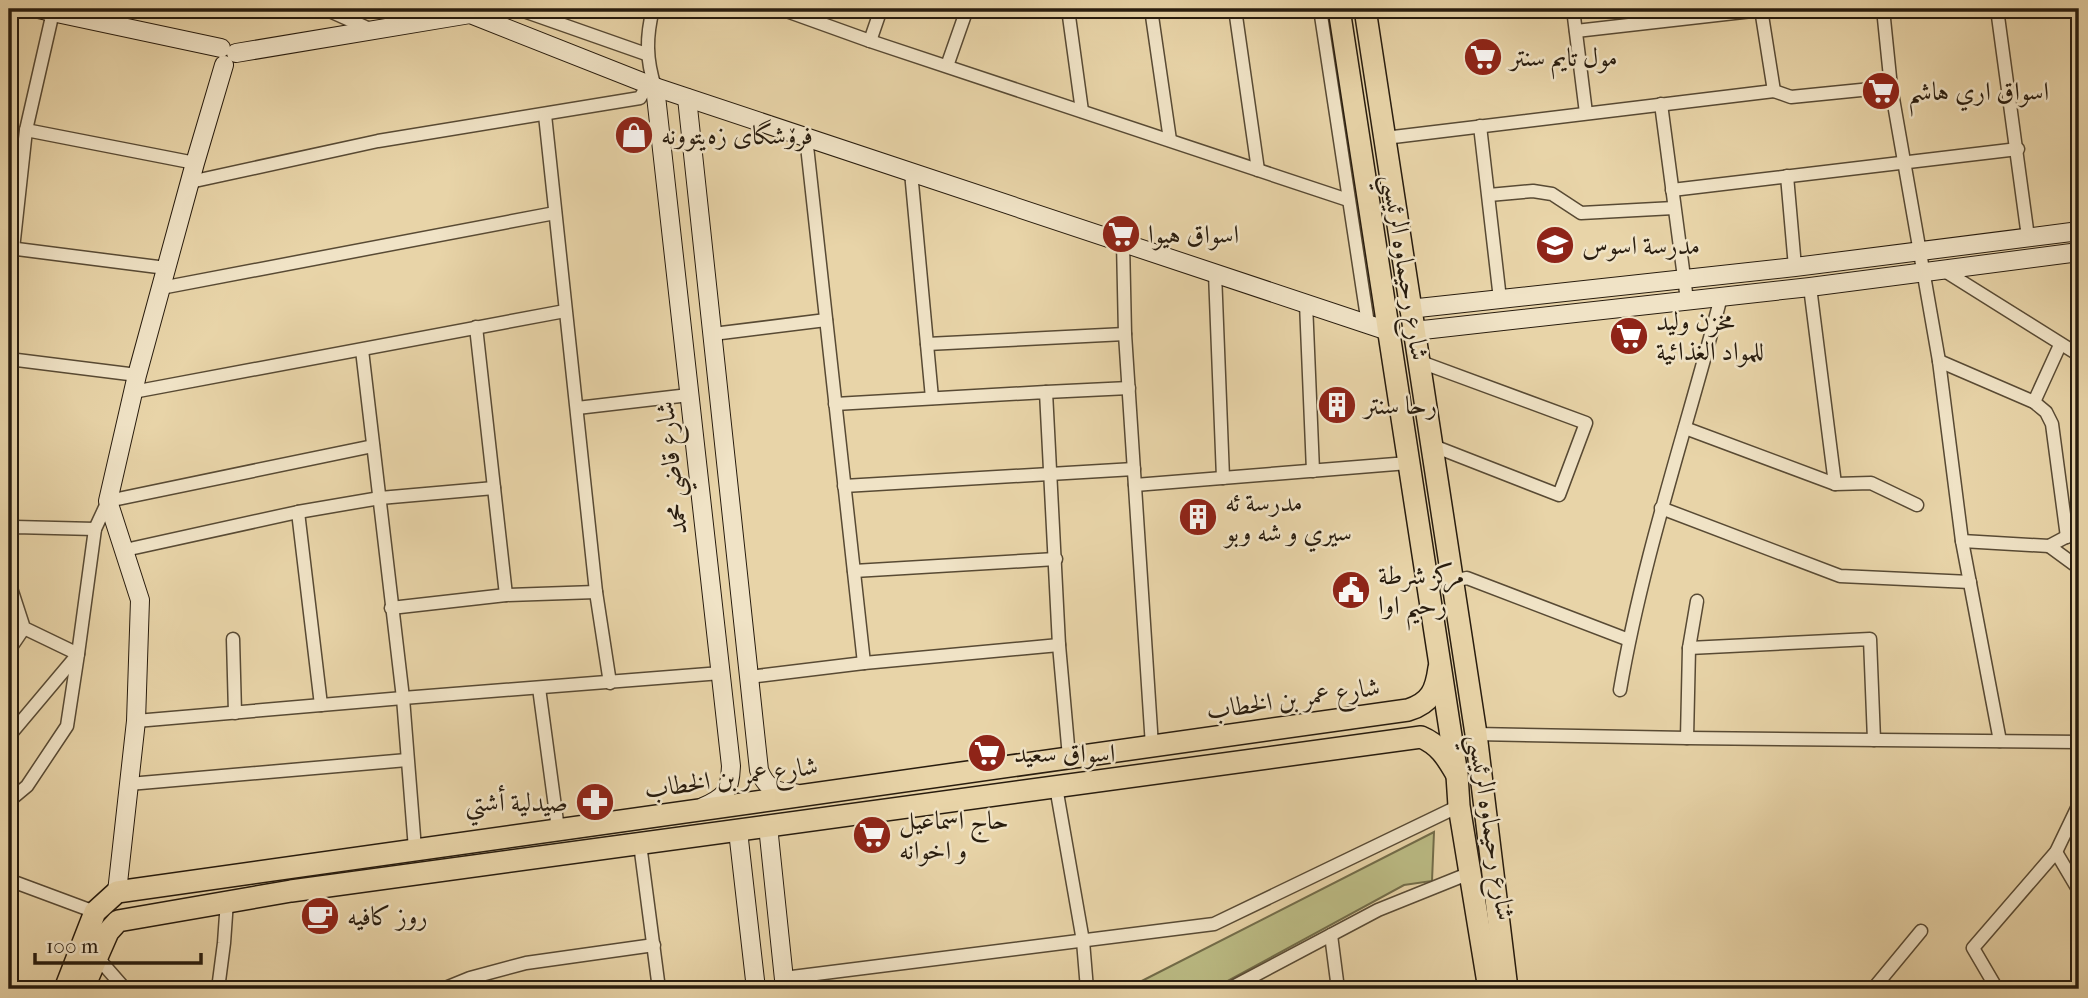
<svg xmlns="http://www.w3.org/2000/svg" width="2088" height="998" font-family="'IM FELL French Canon',Amiri,serif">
  <rect width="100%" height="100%" fill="#e8d4a8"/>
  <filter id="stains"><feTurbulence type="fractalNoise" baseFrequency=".00286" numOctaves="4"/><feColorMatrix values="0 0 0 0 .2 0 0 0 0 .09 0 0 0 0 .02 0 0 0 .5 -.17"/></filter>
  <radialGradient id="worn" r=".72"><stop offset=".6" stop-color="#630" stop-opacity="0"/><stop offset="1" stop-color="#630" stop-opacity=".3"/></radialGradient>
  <path fill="#bbbb84" stroke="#726c49" stroke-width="2" d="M 1434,832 L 1432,881 L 1404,885 L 1213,989 L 1126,989 Z"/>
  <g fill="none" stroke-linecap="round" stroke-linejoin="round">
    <g stroke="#584a34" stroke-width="15">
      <g id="street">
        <path d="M 325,9 L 372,30"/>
        <path d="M 518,9 L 646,54"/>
        <path d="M 653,9 C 646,37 646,59 655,87"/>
        <path d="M 781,9 L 870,41 L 1348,200"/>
        <path d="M 1068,9 L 1082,111"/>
        <path d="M 1151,9 L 1170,140"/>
        <path d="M 1235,9 L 1258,170"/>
        <path d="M 1320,9 L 1368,324"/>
        <path d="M 1573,9 L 1586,113"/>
        <path d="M 1761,9 L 1774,91 L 1791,97 L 1891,87"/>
        <path d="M 1883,9 L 1891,87 L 1939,361 L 1962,541 L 2000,741"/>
        <path d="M 1997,9 L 2028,237"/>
        <path d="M 396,26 L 409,9"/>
        <path d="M 1576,31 L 1761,10"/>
        <path d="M 870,41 L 881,9"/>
        <path d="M 947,66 L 967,9"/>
        <path d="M 1661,104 L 1687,300"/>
        <path d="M 545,115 L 596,592 L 610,683"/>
        <path d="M 1480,126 L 1500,299"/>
        <path d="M 26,130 L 195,163"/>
        <path d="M 806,137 L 864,663"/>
        <path d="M 1385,138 L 1774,91"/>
        <path d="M 911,172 L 932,398"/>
        <path d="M 1787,176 L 1795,267"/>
        <path d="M 190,182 L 378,141 L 640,98 L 648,84"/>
        <path d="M 1672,190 L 2018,149"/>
        <path d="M 1489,195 L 1533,191 L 1552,194 L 1581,213 L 1674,208"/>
        <path d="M 1123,242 L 1125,334 L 1152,746"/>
        <path d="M 9,248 L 166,268"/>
        <path d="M 13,249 L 26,130 L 53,12"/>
        <path d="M 1940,268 L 2079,355"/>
        <path d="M 1215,273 L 1223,478"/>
        <path d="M 1810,287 L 1835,484"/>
        <path d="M 161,288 L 555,213"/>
        <path d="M 1306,303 L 1313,471"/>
        <path d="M 476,327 L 506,595"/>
        <path d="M 713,334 L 826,320"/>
        <path d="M 927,344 L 1125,334"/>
        <path d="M 362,350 L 403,698 L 415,849"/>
        <path d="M 9,359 L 137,375"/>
        <path d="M 1418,361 L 1586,423 L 1559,495 L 1431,445"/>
        <path d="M 1939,361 L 2034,402 L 2046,412 L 2052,424 L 2067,537"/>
        <path d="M 133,392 L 565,311"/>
        <path d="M 1046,392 L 1129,388"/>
        <path d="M 2034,402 L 2060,345"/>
        <path d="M 835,404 L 1046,392 L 1059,645 L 1069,757"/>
        <path d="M 577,408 L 689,395"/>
        <path d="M 1685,428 L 1835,484 L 1871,483 L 1917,505"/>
        <path d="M 1135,485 L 1408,463"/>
        <path d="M 844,486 L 1134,469"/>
        <path d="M 1661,508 L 1840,576 L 1970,582"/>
        <path d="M 298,512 L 321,705"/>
        <path d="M 9,537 L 15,527 L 95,529"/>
        <path d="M 1962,541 L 2049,546 L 2079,530"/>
        <path d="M 2049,546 L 2079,568"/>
        <path d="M 125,550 L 298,512 L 380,498 L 494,488"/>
        <path d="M 854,571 L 1056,559"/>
        <path d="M 1452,581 L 1467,578 L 1629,640"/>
        <path d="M 9,582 L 24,628 L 78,654 L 67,726 L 27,786 L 9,801"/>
        <path d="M 391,608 L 506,595 L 596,592"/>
        <path d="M 233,639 L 235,713"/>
        <path d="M 1689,648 L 1870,639 L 1874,740"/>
        <path d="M 9,650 L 24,628"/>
        <path d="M 749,677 L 864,663 L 1059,645"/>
        <path d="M 539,688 L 558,829"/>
        <path d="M 1620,690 C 1643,556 1687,428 1721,297"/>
        <path d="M 136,721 L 403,698 L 721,673"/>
        <path d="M 1476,734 L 1687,738 L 2079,742"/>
        <path d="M 9,736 L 78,654 L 95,529 L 108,501 L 373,446"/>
        <path d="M 1687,738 L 1689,648 L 1697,601"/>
        <path d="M 129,784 L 407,760"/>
        <path d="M 1056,787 L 1083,941 L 1087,989"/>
        <path d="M 640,844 L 659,989"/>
        <path d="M 2056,852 L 2079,891"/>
        <path d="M 9,880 L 95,912"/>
        <path d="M 1331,935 L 1338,989"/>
        <path d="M 97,957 L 125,989"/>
        <path d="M 784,978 L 1214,924 L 1459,806"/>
        <path d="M 218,989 L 224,943 L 227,901"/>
        <path d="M 443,989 L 470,978 L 526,963 L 654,945"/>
        <path d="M 1229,989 L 1378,910 L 1470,873"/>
        <path d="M 1873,989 L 1921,931"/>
        <path d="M 1997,989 L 1973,948 L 2056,852 L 2079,804"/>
      </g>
    </g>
    <g stroke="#281c0e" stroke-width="20">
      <g id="secondary">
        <path d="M 38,9 L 221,48"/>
        <path d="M 236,53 L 470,14 L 655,87 L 1388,331"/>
        <path d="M 655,87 L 731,766 C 730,791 726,797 703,807"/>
        <path d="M 687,98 L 759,770 C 766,788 776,793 795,793"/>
        <path d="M 1409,309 L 1795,267 L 2079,231"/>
        <path d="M 1414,331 L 1810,287 L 2079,252"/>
        <path d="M 768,826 L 785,989"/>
        <path d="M 738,831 L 756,989"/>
        <path d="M 117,892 L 136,721 L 140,600 L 108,501 L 137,375 L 195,163 L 224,65"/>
      </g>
    </g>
    <g stroke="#281c0e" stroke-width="24">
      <g id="primary">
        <path d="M 1339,9 L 1457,775 L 1459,806 L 1489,989"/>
        <path d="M 1365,9 L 1476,734 L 1507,989"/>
        <path d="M 65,989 L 95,912 L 117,892 L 1408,710 C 1431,703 1436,690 1439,668"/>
        <path d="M 83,989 L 108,932 L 118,921 L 291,891 L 1421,737 C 1440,745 1447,758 1457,775"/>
      </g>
    </g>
    <use href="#street" stroke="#f0e3c6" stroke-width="12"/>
    <use href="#secondary" stroke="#f0e3c6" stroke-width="18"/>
    <use href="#primary" stroke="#e8d4a8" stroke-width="21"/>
  </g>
  <defs>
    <g id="supermarket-disc" transform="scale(2.0125)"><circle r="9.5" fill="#8f2418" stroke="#f0e3c6"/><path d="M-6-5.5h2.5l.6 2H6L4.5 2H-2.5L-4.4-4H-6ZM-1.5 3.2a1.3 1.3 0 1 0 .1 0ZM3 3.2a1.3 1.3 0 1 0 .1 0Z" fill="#fff"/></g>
    <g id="shop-disc" transform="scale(2.0125)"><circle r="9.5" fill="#8f2418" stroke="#f0e3c6"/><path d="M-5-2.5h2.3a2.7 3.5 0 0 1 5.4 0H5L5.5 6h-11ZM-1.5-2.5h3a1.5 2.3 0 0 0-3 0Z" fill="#fff"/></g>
    <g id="school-disc" transform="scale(2.0125)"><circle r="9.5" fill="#8f2418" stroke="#f0e3c6"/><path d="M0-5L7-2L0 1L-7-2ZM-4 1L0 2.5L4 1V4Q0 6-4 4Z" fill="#fff"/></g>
    <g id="building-disc" transform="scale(2.0125)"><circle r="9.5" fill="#8f2418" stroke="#f0e3c6"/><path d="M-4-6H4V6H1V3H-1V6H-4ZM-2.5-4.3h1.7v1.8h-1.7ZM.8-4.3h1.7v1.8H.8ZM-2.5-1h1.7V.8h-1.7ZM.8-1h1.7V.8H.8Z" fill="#fff"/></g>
    <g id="civic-disc" transform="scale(2.0125)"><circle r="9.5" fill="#8f2418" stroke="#f0e3c6"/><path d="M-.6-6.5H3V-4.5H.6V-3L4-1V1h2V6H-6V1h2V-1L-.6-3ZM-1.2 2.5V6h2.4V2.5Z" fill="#fff"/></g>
    <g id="pharmacy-disc" transform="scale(2.0125)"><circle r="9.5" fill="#8f2418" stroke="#f0e3c6"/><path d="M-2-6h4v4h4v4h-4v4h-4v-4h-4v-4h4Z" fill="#fff"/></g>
    <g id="cafe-disc" transform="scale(2.0125)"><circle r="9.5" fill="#8f2418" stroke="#f0e3c6"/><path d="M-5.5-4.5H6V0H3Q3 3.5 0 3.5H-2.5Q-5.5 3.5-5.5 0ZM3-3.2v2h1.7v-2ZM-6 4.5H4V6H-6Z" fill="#fff"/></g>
  </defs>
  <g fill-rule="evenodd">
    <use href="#supermarket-disc" x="1483" y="57"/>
    <use href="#supermarket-disc" x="1881" y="91"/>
    <use href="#shop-disc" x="634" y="135"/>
    <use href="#supermarket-disc" x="1121" y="234"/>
    <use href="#school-disc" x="1555" y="245"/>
    <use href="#supermarket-disc" x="1629" y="336"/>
    <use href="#building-disc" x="1337" y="405"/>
    <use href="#building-disc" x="1198" y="517"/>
    <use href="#civic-disc" x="1351" y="590"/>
    <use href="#supermarket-disc" x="987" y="753"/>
    <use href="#pharmacy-disc" x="595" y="802"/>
    <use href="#supermarket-disc" x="872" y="835"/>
    <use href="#cafe-disc" x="320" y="916"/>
  </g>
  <g text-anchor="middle" stroke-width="5" stroke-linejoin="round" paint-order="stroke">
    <g font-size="26" fill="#281c0e" stroke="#f0e3c6" text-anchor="start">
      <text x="1510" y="66">مول تايم سنتر</text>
      <text x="1908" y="100">اسواق اري هاشم</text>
      <text x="661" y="144">فرۆشگای زەیتوونە</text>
      <text x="1148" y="243">اسواق هيوا</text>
      <text x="1582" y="254">مدرسة اسوس</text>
      <text x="1656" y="330">مخزن وليد<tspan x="1656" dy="30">للمواد الغذائية</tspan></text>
      <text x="1364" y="414">رحا سنتر</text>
      <text x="1225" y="511">مدرسة ئه<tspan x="1225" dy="30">سيري و شه وبو</tspan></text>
      <text x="1378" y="584">مركز شرطة<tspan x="1378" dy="30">رحيم اوا</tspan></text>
      <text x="1014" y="762">اسواق سعيد</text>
      <text x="568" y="811" text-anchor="end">صيدلية أشتي</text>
      <text x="899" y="829">حاج اسماعيل<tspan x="899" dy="30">و اخوانه</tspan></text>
      <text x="347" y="925">روز كافيه</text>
    </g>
    <g font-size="26" fill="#281c0e" stroke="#f0e3c6">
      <text transform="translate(1406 267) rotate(81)" y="9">شارع رحيماوه الرئيسي</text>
      <text transform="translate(671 468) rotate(-96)" y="9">شارع قاضي محمد</text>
      <text transform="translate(1293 698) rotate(-8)" y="9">شارع عمر بن الخطاب</text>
      <text transform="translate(731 777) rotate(-8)" y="9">شارع عمر بن الخطاب</text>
      <text transform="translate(1492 827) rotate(81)" y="9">شارع رحيماوه الرئيسي</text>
    </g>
  </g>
  <rect width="2088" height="998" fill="none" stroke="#e8d4a8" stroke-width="35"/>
  <rect x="10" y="10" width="2067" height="977" fill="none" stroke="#281c0e" stroke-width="3.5"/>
  <rect x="18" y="18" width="2053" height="963" fill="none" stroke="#281c0e" stroke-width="2"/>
  <path d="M35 953v10h166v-10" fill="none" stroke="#281c0e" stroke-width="3.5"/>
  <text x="46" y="953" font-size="21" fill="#281c0e" stroke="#f0e3c6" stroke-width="5" paint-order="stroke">100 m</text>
  <rect width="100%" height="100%" filter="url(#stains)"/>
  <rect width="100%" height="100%" fill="url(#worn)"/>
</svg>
